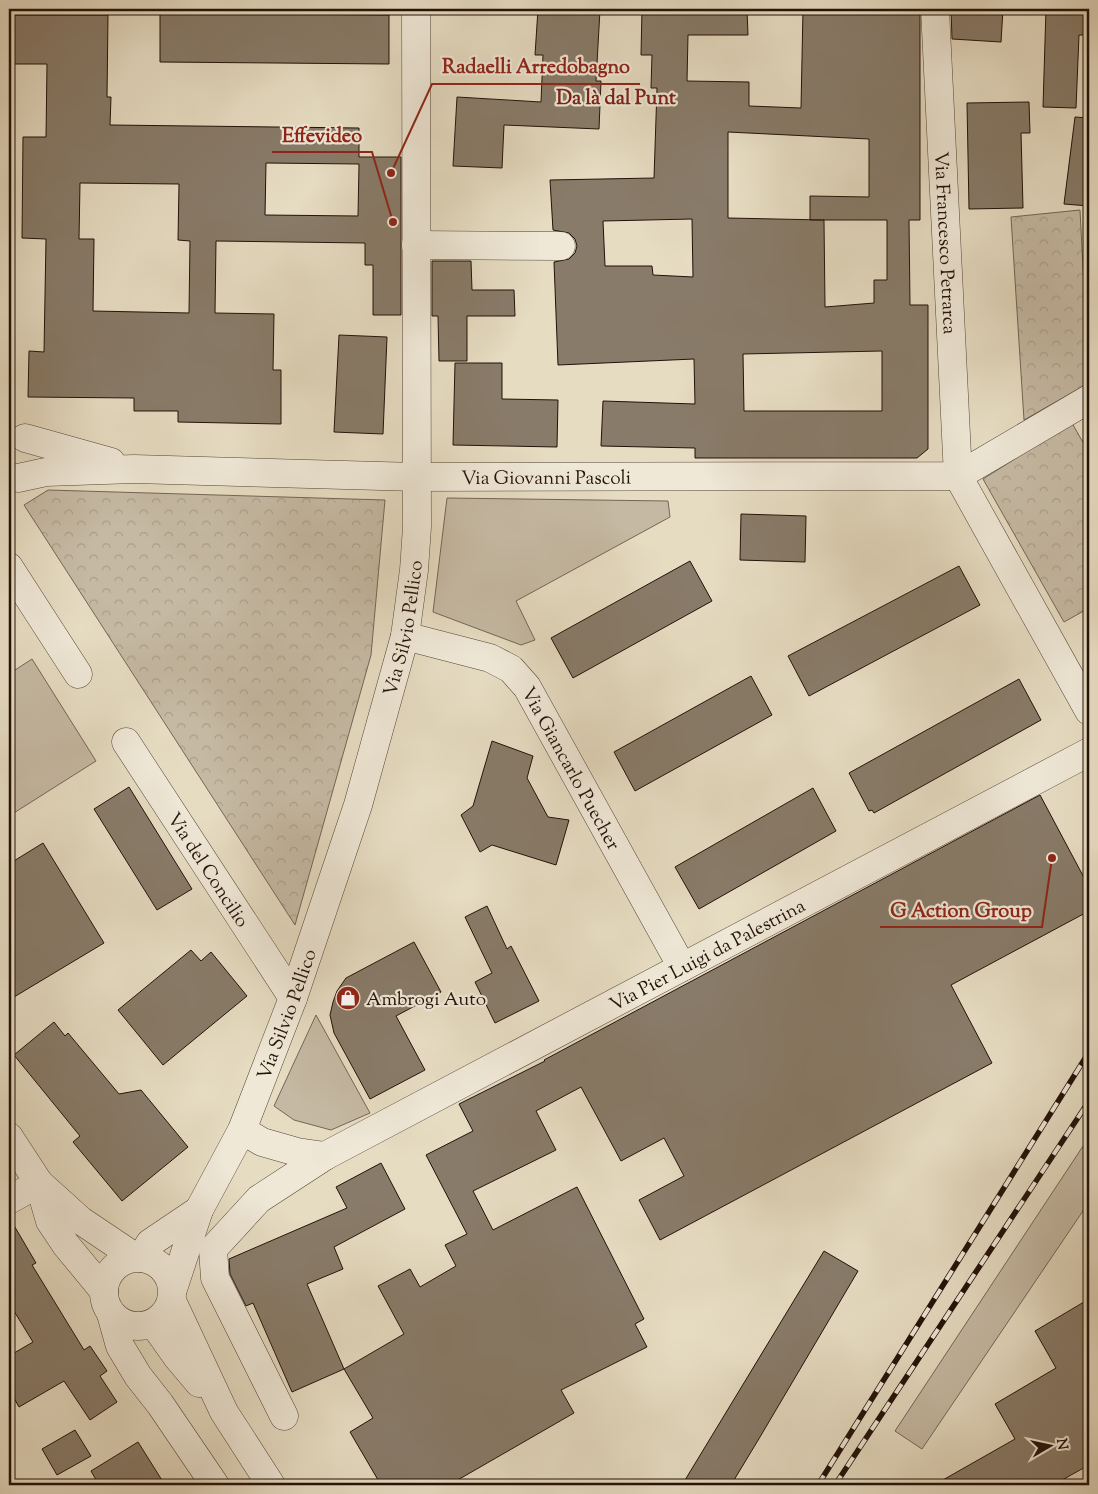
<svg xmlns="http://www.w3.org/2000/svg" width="1098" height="1494" font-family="'Sorts Mill Goudy',serif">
  <defs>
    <pattern id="park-crowns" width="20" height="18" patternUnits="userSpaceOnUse" patternTransform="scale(1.25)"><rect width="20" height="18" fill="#c5b9a3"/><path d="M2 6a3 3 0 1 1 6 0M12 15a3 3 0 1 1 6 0" fill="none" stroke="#a99e8b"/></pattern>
  </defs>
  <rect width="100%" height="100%" fill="#e6dcc2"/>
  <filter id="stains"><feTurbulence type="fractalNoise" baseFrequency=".004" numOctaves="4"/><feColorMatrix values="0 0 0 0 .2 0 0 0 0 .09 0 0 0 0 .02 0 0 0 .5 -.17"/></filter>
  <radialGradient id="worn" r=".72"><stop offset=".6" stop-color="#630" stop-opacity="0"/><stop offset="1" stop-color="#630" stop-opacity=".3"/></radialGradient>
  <g fill="#c5b9a3" stroke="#746556">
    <path d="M 447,498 L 668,501 L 670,517 L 516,601 L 535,640 L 521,645 L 433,612 Z"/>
    <path d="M 32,659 L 96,761 L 9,816 L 9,674 Z"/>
    <path d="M 316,1015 L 370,1113 L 331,1130 L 294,1120 L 274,1106 Z"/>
    <path d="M 1089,1137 L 1089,1202 L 922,1449 L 895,1431 Z"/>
  </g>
  <g fill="url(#park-crowns)" stroke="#746556">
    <path d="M 1080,210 L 1089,383 L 1024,420 L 1011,217 Z"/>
    <path d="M 1072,423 L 1089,453 L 1089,608 L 1064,622 L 983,479 Z"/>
    <path d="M 48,490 L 385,500 L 371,655 L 295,925 L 24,505 Z"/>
  </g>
  <g fill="#887b69" stroke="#231109" fill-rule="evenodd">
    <path d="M 538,9 L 600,10 L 596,81 L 601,81 L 599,129 L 504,125 L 502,168 L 453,166 L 457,97 L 541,102 L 543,55 L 535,55 Z"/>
    <path d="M 642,9 L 747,9 L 748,35 L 688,35 L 687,81 L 749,82 L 749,106 L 801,108 L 803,9 L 920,9 L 920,220 L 909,220 L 910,305 L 928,305 L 928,449 L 917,458 L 695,458 L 695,448 L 601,446 L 603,401 L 695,404 L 694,359 L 558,365 L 554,262 L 569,259 L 575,253 L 577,246 L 575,239 L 569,233 L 553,230 L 550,180 L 654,178 L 657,88 L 651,88 L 652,55 L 641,55 ZM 728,132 L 869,139 L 869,197 L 810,196 L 810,220 L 887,220 L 887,280 L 874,280 L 874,303 L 825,307 L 824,220 L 728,218 ZM 692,219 L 693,277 L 653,275 L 652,266 L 605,266 L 603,221 ZM 882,351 L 882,411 L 744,411 L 743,354 Z"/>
    <path d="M 951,9 L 1003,9 L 1001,42 L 952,39 Z"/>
    <path d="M 1046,9 L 1086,9 L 1085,35 L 1079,35 L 1076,108 L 1043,107 Z"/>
    <path d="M 160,13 L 389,15 L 389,64 L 160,62 Z"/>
    <path d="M 9,15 L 108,15 L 107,97 L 111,97 L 110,125 L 359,128 L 359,157 L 401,157 L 401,315 L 373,315 L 373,265 L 365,265 L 365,243 L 216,241 L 215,313 L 274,314 L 273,370 L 281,370 L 281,424 L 178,422 L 178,411 L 134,411 L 134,398 L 28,397 L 29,351 L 44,352 L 46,239 L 22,238 L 23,137 L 46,137 L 47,64 L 10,64 ZM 266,163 L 359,164 L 358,216 L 265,215 ZM 80,183 L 179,184 L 178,240 L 190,241 L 189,313 L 93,311 L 94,239 L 79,239 Z"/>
    <path d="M 1029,102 L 1030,133 L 1021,133 L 1023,208 L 969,209 L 967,103 Z"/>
    <path d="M 1075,117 L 1089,118 L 1089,206 L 1064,204 Z"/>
    <path d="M 432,261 L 471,261 L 472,290 L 514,290 L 515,316 L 467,316 L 467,361 L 439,361 L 438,316 L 432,316 Z"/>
    <path d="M 339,335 L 387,337 L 383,434 L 334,432 Z"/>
    <path d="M 455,363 L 502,363 L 502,399 L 558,400 L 557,447 L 453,445 Z"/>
    <path d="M 741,514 L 806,516 L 805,562 L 740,560 Z"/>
    <path d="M 690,561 L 712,601 L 573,678 L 551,638 Z"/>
    <path d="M 959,566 L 980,605 L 809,696 L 788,656 Z"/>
    <path d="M 751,676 L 772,715 L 635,791 L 614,752 Z"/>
    <path d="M 1019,679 L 1041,720 L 874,813 L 872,810 L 869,811 L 849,773 Z"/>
    <path d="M 492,741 L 533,756 L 527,778 L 548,817 L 569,820 L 556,865 L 492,845 L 480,852 L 461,815 L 473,806 Z"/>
    <path d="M 129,787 L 192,889 L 157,910 L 94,809 Z"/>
    <path d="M 813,788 L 836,831 L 699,909 L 675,867 Z"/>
    <path d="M 1040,795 L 1089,887 L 1089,911 L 951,985 L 992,1063 L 660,1240 L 639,1200 L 684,1176 L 664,1138 L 621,1161 L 581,1087 L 536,1111 L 556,1150 L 473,1191 L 493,1230 L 577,1187 L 644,1319 L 635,1324 L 647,1347 L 561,1390 L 574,1413 L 449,1485 L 381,1485 L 350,1432 L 373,1418 L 344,1369 L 404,1334 L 378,1286 L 410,1269 L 420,1287 L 456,1266 L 445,1245 L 467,1234 L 426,1155 L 473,1131 L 459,1104 L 545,1061 L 544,1060 Z"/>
    <path d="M 43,843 L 104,943 L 9,1000 L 9,864 Z"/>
    <path d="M 487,906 L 507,949 L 511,946 L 539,1001 L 495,1023 L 475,982 L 492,973 L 465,917 Z"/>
    <path d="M 414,942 L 441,992 L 396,1016 L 425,1070 L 370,1099 L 334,1033 L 330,1015 L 333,1002 L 337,991 L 346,978 Z"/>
    <path d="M 191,950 L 201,961 L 211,952 L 247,996 L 163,1065 L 118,1010 Z"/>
    <path d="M 54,1022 L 65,1036 L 68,1033 L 119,1094 L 141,1090 L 188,1147 L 122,1201 L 73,1142 L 80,1136 L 14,1055 Z"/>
    <path d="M 381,1163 L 405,1209 L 334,1247 L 343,1269 L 307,1284 L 344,1369 L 292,1392 L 253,1303 L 246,1306 L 230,1274 L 229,1259 L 347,1208 L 336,1187 Z"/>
    <path d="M 9,1217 L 36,1263 L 32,1265 L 84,1350 L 90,1346 L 107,1371 L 100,1376 L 117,1402 L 90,1420 L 64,1381 L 19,1407 L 9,1389 L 9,1356 L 33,1342 L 9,1303 Z"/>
    <path d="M 824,1251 L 858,1271 L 760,1437 L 731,1485 L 682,1485 Z"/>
    <path d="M 1089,1299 L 1089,1465 L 1053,1485 L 934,1485 L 1015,1439 L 995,1404 L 1056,1368 L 1035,1331 Z"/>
    <path d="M 75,1430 L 91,1456 L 57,1475 L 42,1449 Z"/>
    <path d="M 138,1442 L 165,1485 L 99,1485 L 91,1471 Z"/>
  </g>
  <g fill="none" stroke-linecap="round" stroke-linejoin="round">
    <g stroke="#544437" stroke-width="29">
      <g id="minor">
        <path id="s1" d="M 935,9 L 958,476 L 1089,711"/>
        <path d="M 416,245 L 561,246"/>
        <path d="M 25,438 L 111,462"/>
        <path id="s2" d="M 18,478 L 46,472 L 134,469 L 417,477 L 958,476 L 1089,399"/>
        <path d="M 9,567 L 78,674"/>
        <path id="s3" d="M 405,636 L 490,658 L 511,669 L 527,687 L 682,967"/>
        <path id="s4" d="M 126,742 L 293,998"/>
        <path id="s5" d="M 242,1130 L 262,1142 L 297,1152 L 325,1156 L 1089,752"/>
        <path d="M 9,1137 L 39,1183 L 80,1220 L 135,1257"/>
        <path d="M 39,1183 L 50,1221 L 66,1245 L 104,1291"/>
        <path d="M 9,1200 L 39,1183"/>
        <circle cx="138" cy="1292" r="34"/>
        <path d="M 141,1258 L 150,1243 L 199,1210"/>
        <path id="s6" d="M 173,1289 L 199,1210 L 242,1130 L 293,998 L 358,805 L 405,636 L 414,570 L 417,527 L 416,9"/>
        <path d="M 172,1301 L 224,1412 L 271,1485"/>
        <path d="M 111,1314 L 120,1346 L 138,1376 L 160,1404 L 215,1485"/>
        <path d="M 153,1323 L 177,1357 L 199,1383"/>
        <path d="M 284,1416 L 215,1278 L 213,1249 L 259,1199 L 325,1156"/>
      </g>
    </g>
    <use href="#minor" stroke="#efe8d7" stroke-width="28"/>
    <g stroke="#231109" stroke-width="5.5">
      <g id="rail">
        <path d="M 818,1485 L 1089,1052"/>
        <path d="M 835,1485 L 1089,1101"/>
      </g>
    </g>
    <use href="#rail" stroke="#efe8d7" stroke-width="4" stroke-dasharray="11" stroke-linecap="butt"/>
  </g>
  <defs>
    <g id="shop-disc" transform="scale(1.25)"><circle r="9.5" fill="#8f2418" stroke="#efe8d7"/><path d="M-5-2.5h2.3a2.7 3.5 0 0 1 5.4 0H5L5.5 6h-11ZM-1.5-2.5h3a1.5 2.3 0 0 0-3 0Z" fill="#fff"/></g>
  </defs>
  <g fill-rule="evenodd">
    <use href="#shop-disc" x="348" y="998"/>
  </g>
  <g text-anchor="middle" stroke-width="4.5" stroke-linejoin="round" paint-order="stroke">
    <g font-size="19" fill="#231109" stroke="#efe8d7">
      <text dy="7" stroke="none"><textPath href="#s1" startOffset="234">Via Francesco Petrarca</textPath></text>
      <text dy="7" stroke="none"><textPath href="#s2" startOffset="529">Via Giovanni Pascoli</textPath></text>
      <text dy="7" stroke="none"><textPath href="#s6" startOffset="702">Via Silvio Pellico</textPath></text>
      <text dy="7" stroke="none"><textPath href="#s3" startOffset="228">Via Giancarlo Puecher</textPath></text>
      <text dy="7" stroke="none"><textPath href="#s4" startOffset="152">Via del Concilio</textPath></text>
      <text dy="7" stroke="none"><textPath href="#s5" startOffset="520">Via Pier Luigi da Palestrina</textPath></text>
      <text dy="7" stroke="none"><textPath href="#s6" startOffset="298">Via Silvio Pellico</textPath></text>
    </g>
    <g font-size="19" fill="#231109" stroke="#efe8d7" text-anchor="start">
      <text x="366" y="1005">Ambrogi Auto</text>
    </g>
    <g font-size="20" font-weight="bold" fill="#7a1f14" stroke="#efe8d7">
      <text x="616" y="104">Da là dal Punt</text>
    </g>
  </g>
  <path fill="none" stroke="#8f2418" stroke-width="2" d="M391 173L432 84H640M393 222L372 152H272M1052 858L1042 927H880"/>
  <g fill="#8f2418" stroke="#efe8d7" stroke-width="2">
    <circle cx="391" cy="173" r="5"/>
    <circle cx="393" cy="222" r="5"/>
    <circle cx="1052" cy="858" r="5"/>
  </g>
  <g font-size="20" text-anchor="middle" font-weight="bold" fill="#8f2418" stroke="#efe8d7" stroke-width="4.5" stroke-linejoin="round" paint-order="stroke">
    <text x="536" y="73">Radaelli Arredobagno</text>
    <text x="322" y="142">Effevideo</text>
    <text x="961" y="917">G Action Group</text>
  </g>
  <rect width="1098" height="1494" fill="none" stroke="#e6dcc2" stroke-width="30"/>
  <rect x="10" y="10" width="1078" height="1474" fill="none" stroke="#231109" stroke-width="2.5"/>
  <rect x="15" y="15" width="1068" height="1464" fill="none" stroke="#231109"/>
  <g transform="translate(1050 1446) rotate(81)" stroke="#efe8d7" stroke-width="4" paint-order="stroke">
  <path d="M0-4L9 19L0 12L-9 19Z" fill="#231109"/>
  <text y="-8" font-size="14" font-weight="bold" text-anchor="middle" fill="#231109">N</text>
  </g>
  <rect width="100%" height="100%" filter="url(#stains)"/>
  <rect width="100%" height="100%" fill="url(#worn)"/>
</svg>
